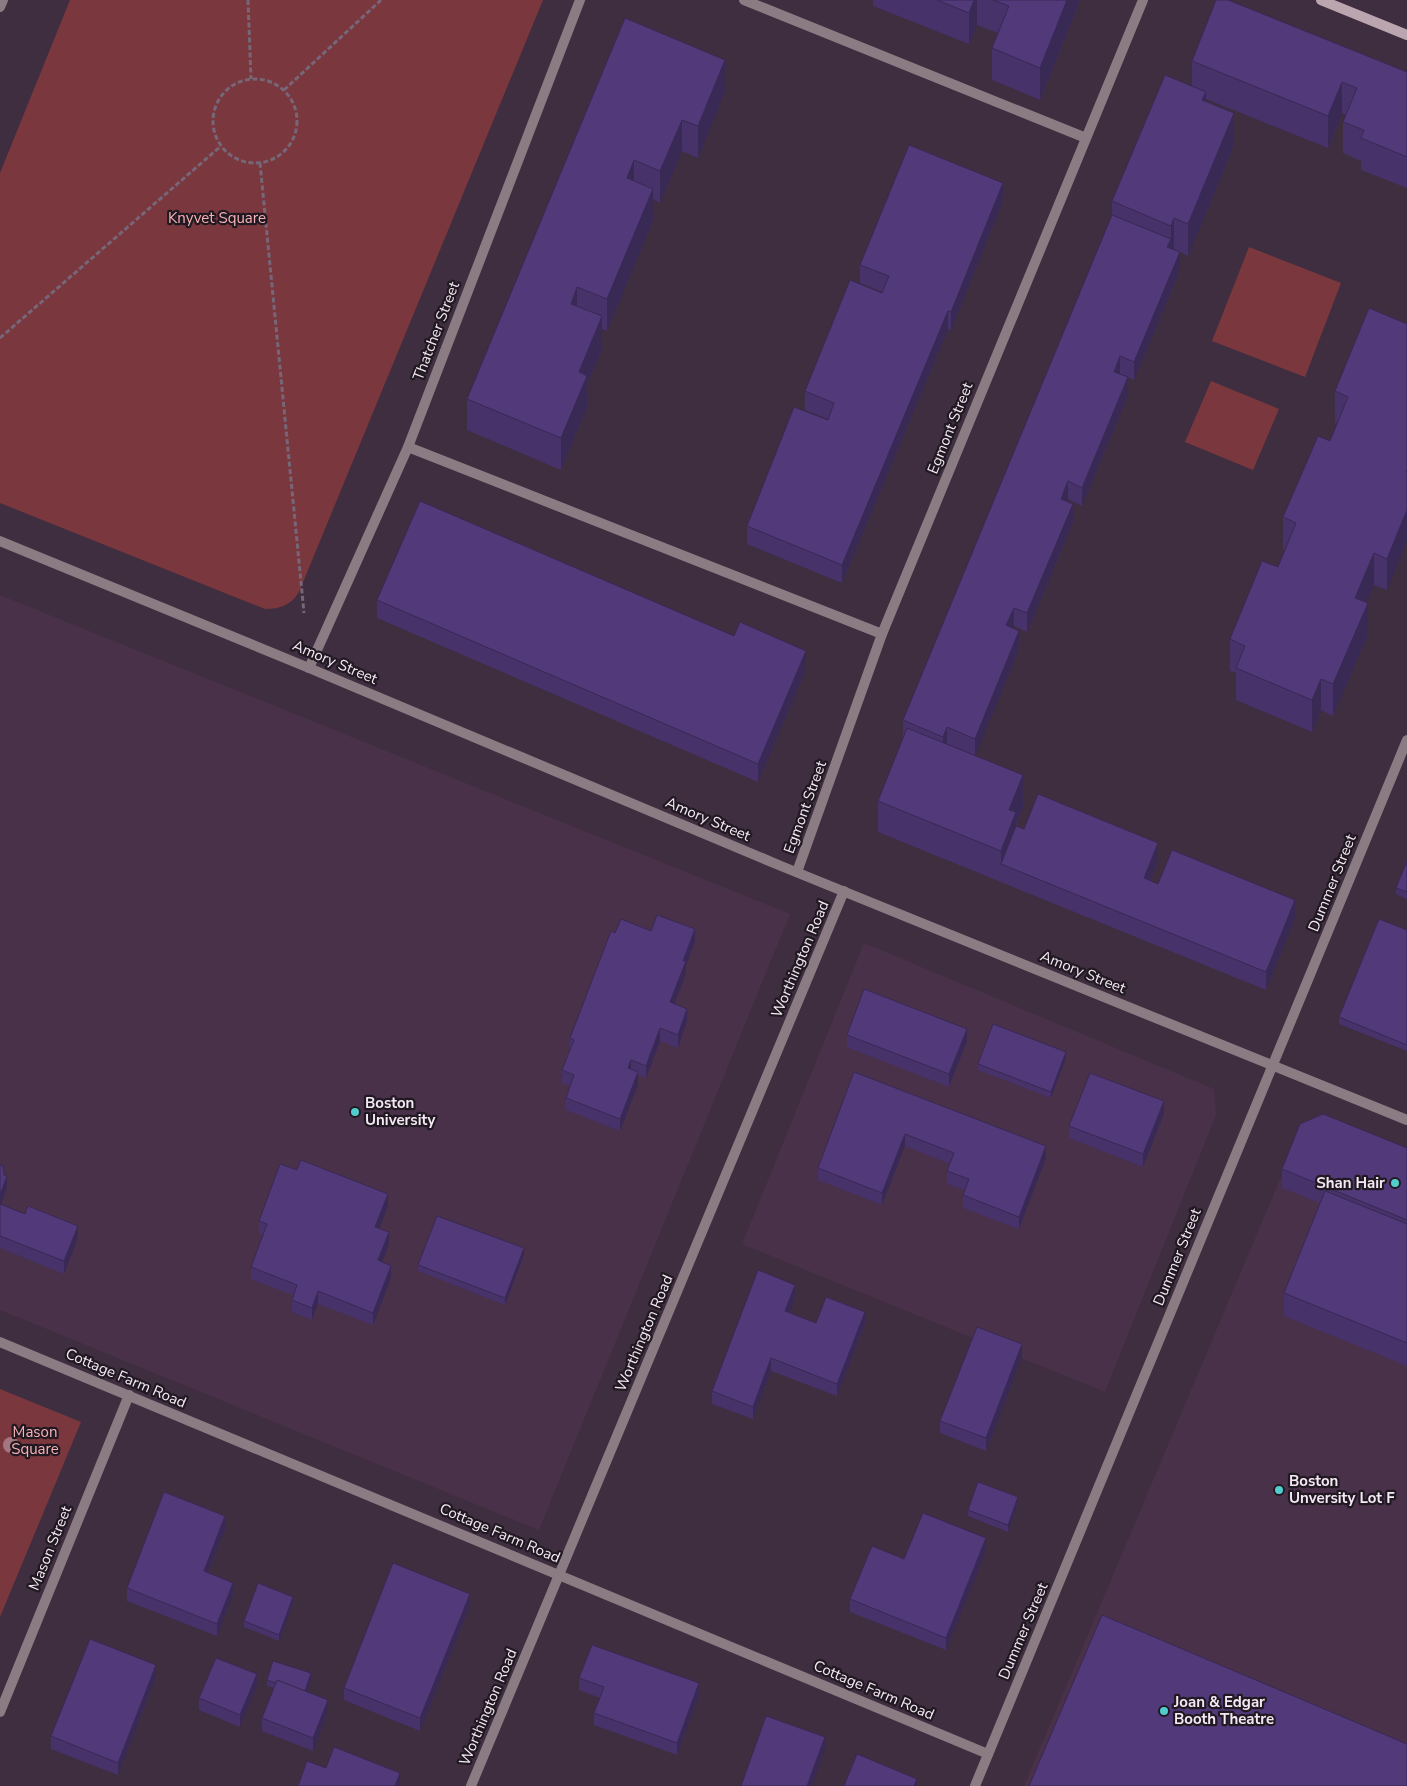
<svg xmlns="http://www.w3.org/2000/svg" width="1407" height="1786" font-family="'Nunito Sans',sans-serif">
  <rect width="100%" height="100%" fill="#3f2d40"/>
  <g fill="#49314a">
    <path d="M 0,595 L 790,914 L 539,1530 L 0,1310 Z"/>
    <path d="M 864,943 L 1214,1089 L 1216,1115 L 1105,1392 L 742,1244 Z"/>
    <path d="M 1305,1120 L 1407,1161 L 1407,1786 L 1024,1786 Z"/>
  </g>
  <g fill="#7a383e">
    <path d="M 70,0 L 543,0 L 299,592 C 291,605 280,609 265,609 L 0,503 L 0,173 Z"/>
    <path d="M 1249,247 L 1341,283 L 1305,377 L 1212,341 Z"/>
    <path d="M 1211,381 L 1279,409 L 1253,470 L 1185,442 Z"/>
    <path d="M 0,1389 L 81,1422 L 0,1617 Z"/>
  </g>
  <g fill="none" stroke-linecap="round" stroke-linejoin="round">
    <g stroke="#766677" stroke-width="3" stroke-dasharray="5 2.5" stroke-linecap="butt">
      <path d="M 248,0 L 251,79"/>
      <circle cx="255" cy="121" r="42"/>
      <path d="M 284,90 L 381,0"/>
      <path d="M 260,163 L 304,613"/>
      <path d="M 0,338 L 221,146"/>
    </g>
    <g stroke="#8a7c82" stroke-width="10">
      <path d="M 744,0 L 1086,138"/>
      <path d="M 408,447 L 882,634"/>
    </g>
    <g stroke="#8a7c82" stroke-width="10">
      <path d="M 0,7 L 3,0"/>
      <path d="M 309,668 L 408,447 L 580,0"/>
      <path d="M 797,872 L 882,634 L 1143,0"/>
      <path d="M 0,1342 L 988,1754"/>
      <path d="M 0,1712 L 129,1395"/>
      <path d="M 471,1786 L 844,891"/>
      <path d="M 975,1786 L 1407,740"/>
    </g>
    <path stroke="#8a7c82" stroke-width="10" d="M 0,541 L 309,668 L 781,866 L 1407,1120"/>
    <path stroke="#bba5ae" stroke-width="10" d="M 1321,0 L 1407,35"/>
  </g>
  <circle fill="#a57681" cx="11" cy="1445" r="8"/>
  <g fill="#473269">
    <path d="M 873,0 L 1080,0 L 1040,100 L 992,80 L 992,48 L 998,33 L 977,25 L 969,44 L 873,6 Z"/>
    <path d="M 625,18 L 725,91 L 698,158 L 682,151 L 660,203 L 653,199 L 653,220 L 607,331 L 602,329 L 602,348 L 587,384 L 587,407 L 561,470 L 467,430 L 467,399 Z"/>
    <path d="M 1192,61 L 1407,72 L 1407,188 L 1361,170 L 1361,161 L 1343,153 L 1343,122 L 1346,115 L 1342,113 L 1328,148 L 1206,99 L 1206,102 L 1234,145 L 1188,256 L 1180,252 L 1180,270 L 1134,380 L 1120,374 L 1128,395 L 1082,506 L 1068,499 L 1067,502 L 1073,522 L 1027,632 L 1014,626 L 1013,628 L 1019,649 L 975,756 L 1023,807 L 1016,826 L 1024,829 L 1158,861 L 1150,881 L 1158,884 L 1295,918 L 1266,990 L 878,832 L 878,801 L 903,738 L 903,720 L 1112,215 L 1112,201 L 1192,86 Z"/>
    <path d="M 1003,201 L 951,330 L 948,329 L 842,583 L 747,544 L 747,526 L 828,419 L 805,410 L 805,391 L 882,293 L 883,292 L 860,283 L 860,265 Z"/>
    <path d="M 1407,324 L 1387,590 L 1374,585 L 1366,602 L 1368,634 L 1333,716 L 1321,710 L 1312,732 L 1236,700 L 1236,673 L 1230,671 L 1230,639 L 1278,567 L 1285,549 L 1283,549 L 1283,517 L 1330,441 L 1337,423 L 1335,423 L 1335,391 Z"/>
    <path d="M 377,600 L 806,669 L 758,782 L 377,618 Z"/>
    <path d="M 1407,861 L 1407,899 L 1396,894 L 1396,888 Z"/>
    <path d="M 1407,930 L 1407,1051 L 1339,1024 L 1339,1017 Z"/>
    <path d="M 651,931 L 695,942 L 686,966 L 686,974 L 674,1004 L 687,1021 L 678,1048 L 660,1041 L 646,1078 L 638,1075 L 638,1085 L 620,1131 L 566,1110 L 566,1098 L 570,1086 L 562,1083 L 562,1070 L 570,1049 L 570,1038 L 615,933 Z"/>
    <path d="M 847,1035 L 967,1041 L 949,1087 L 847,1047 Z"/>
    <path d="M 1066,1058 L 1051,1098 L 978,1070 L 978,1064 Z"/>
    <path d="M 854,1072 L 1046,1158 L 1019,1229 L 963,1208 L 963,1195 L 965,1190 L 947,1184 L 947,1171 L 950,1164 L 905,1146 L 882,1205 L 818,1180 L 818,1168 Z"/>
    <path d="M 1164,1114 L 1143,1167 L 1069,1138 L 1069,1126 Z"/>
    <path d="M 1407,1148 L 1407,1366 L 1284,1316 L 1284,1293 L 1320,1203 L 1282,1188 L 1282,1169 Z"/>
    <path d="M 0,1165 L 4,1175 L 7,1188 L 1,1204 L 78,1238 L 64,1274 L 0,1248 Z"/>
    <path d="M 388,1206 L 379,1228 L 389,1244 L 382,1262 L 391,1278 L 373,1325 L 318,1304 L 312,1320 L 292,1312 L 292,1300 L 293,1295 L 251,1279 L 251,1267 L 263,1235 L 259,1233 L 259,1221 Z"/>
    <path d="M 524,1255 L 505,1305 L 418,1271 L 418,1265 Z"/>
    <path d="M 795,1297 L 789,1313 L 816,1323 L 865,1324 L 837,1396 L 771,1371 L 753,1419 L 712,1404 L 712,1391 Z"/>
    <path d="M 1022,1357 L 986,1451 L 940,1433 L 940,1421 Z"/>
    <path d="M 1018,1503 L 1008,1532 L 968,1516 L 968,1510 Z"/>
    <path d="M 225,1529 L 208,1573 L 233,1595 L 217,1636 L 127,1601 L 127,1588 Z"/>
    <path d="M 986,1551 L 946,1650 L 850,1612 L 850,1599 L 904,1559 Z"/>
    <path d="M 293,1603 L 279,1641 L 244,1627 L 244,1621 Z"/>
    <path d="M 470,1606 L 420,1731 L 344,1700 L 344,1688 Z"/>
    <path d="M 156,1677 L 118,1775 L 51,1749 L 51,1736 Z"/>
    <path d="M 579,1678 L 699,1696 L 677,1755 L 594,1725 L 594,1713 L 600,1698 L 579,1690 Z"/>
    <path d="M 311,1679 L 307,1692 L 328,1712 L 313,1751 L 262,1731 L 262,1718 L 274,1688 L 267,1686 L 267,1680 Z"/>
    <path d="M 257,1686 L 240,1727 L 199,1710 L 199,1698 Z"/>
  </g>
  <g fill="#392955">
    <path d="M 974,0 L 977,0 L 977,25 L 969,44 L 969,13 Z"/>
    <path d="M 1067,0 L 1080,0 L 1040,100 L 1040,68 Z"/>
    <path d="M 725,60 L 725,91 L 698,158 L 698,126 Z"/>
    <path d="M 1342,82 L 1342,113 L 1328,148 L 1328,116 Z"/>
    <path d="M 1206,92 L 1206,123 L 1202,100 Z"/>
    <path d="M 1234,113 L 1234,145 L 1188,256 L 1188,224 Z"/>
    <path d="M 682,120 L 682,151 L 660,203 L 660,171 Z"/>
    <path d="M 634,160 L 634,192 L 627,178 Z"/>
    <path d="M 1003,183 L 1003,201 L 951,330 L 951,312 Z"/>
    <path d="M 653,189 L 653,220 L 607,331 L 607,299 Z"/>
    <path d="M 1174,218 L 1174,250 L 1167,247 L 1171,239 L 1171,226 Z"/>
    <path d="M 1180,252 L 1180,270 L 1134,380 L 1134,362 Z"/>
    <path d="M 577,287 L 577,318 L 571,304 Z"/>
    <path d="M 948,311 L 948,329 L 842,583 L 842,565 Z"/>
    <path d="M 602,316 L 602,348 L 587,384 L 587,407 L 561,470 L 561,438 L 579,372 Z"/>
    <path d="M 1120,356 L 1120,374 L 1114,372 Z"/>
    <path d="M 1128,377 L 1128,395 L 1082,506 L 1082,488 Z"/>
    <path d="M 1068,481 L 1068,499 L 1061,517 L 1061,499 Z"/>
    <path d="M 1073,504 L 1073,522 L 1027,632 L 1027,613 Z"/>
    <path d="M 1407,510 L 1407,541 L 1387,590 L 1387,559 Z"/>
    <path d="M 1374,553 L 1374,585 L 1355,629 L 1355,598 Z"/>
    <path d="M 1368,603 L 1368,634 L 1333,716 L 1333,684 Z"/>
    <path d="M 1014,608 L 1014,626 L 1006,643 L 1006,625 Z"/>
    <path d="M 1019,631 L 1019,649 L 975,757 L 975,739 Z"/>
    <path d="M 806,651 L 806,669 L 758,782 L 758,764 Z"/>
    <path d="M 1321,679 L 1321,710 L 1312,732 L 1312,700 Z"/>
    <path d="M 947,727 L 947,745 L 943,755 L 943,737 Z"/>
    <path d="M 1023,775 L 1023,807 L 1016,824 L 1016,844 L 1001,864 L 1001,851 L 1009,810 Z"/>
    <path d="M 1158,843 L 1158,861 L 1144,896 L 1144,878 Z"/>
    <path d="M 1295,900 L 1295,918 L 1266,990 L 1266,972 Z"/>
    <path d="M 695,929 L 695,942 L 686,966 L 686,974 L 670,1015 L 670,1002 L 683,961 Z"/>
    <path d="M 687,1009 L 687,1021 L 678,1048 L 678,1035 Z"/>
    <path d="M 660,1028 L 660,1041 L 646,1078 L 646,1066 Z"/>
    <path d="M 967,1029 L 967,1041 L 949,1087 L 949,1074 Z"/>
    <path d="M 1066,1052 L 1066,1058 L 1051,1098 L 1051,1092 Z"/>
    <path d="M 631,1060 L 631,1072 L 628,1068 Z"/>
    <path d="M 638,1072 L 638,1085 L 620,1131 L 620,1119 Z"/>
    <path d="M 1164,1101 L 1164,1114 L 1143,1167 L 1143,1154 Z"/>
    <path d="M 905,1134 L 905,1146 L 882,1205 L 882,1193 Z"/>
    <path d="M 1046,1146 L 1046,1158 L 1019,1229 L 1019,1217 Z"/>
    <path d="M 7,1176 L 7,1188 L 0,1207 L 0,1195 Z"/>
    <path d="M 388,1194 L 388,1206 L 375,1239 L 375,1227 Z"/>
    <path d="M 78,1226 L 78,1238 L 64,1274 L 64,1261 Z"/>
    <path d="M 389,1232 L 389,1244 L 378,1273 L 378,1260 Z"/>
    <path d="M 524,1248 L 524,1255 L 505,1305 L 505,1298 Z"/>
    <path d="M 391,1266 L 391,1278 L 373,1325 L 373,1313 Z"/>
    <path d="M 795,1285 L 795,1297 L 785,1324 L 785,1311 Z"/>
    <path d="M 318,1291 L 318,1304 L 312,1320 L 312,1308 Z"/>
    <path d="M 865,1312 L 865,1324 L 837,1396 L 837,1384 Z"/>
    <path d="M 1022,1344 L 1022,1357 L 986,1451 L 986,1438 Z"/>
    <path d="M 771,1358 L 771,1371 L 753,1419 L 753,1407 Z"/>
    <path d="M 1018,1497 L 1018,1503 L 1008,1532 L 1008,1525 Z"/>
    <path d="M 225,1516 L 225,1529 L 204,1583 L 204,1571 Z"/>
    <path d="M 986,1538 L 986,1551 L 946,1650 L 946,1638 Z"/>
    <path d="M 233,1583 L 233,1595 L 217,1636 L 217,1624 Z"/>
    <path d="M 470,1594 L 470,1606 L 420,1731 L 420,1718 Z"/>
    <path d="M 293,1597 L 293,1603 L 279,1641 L 279,1635 Z"/>
    <path d="M 156,1665 L 156,1677 L 118,1775 L 118,1763 Z"/>
    <path d="M 311,1673 L 311,1679 L 305,1699 L 305,1692 Z"/>
    <path d="M 257,1674 L 257,1686 L 240,1727 L 240,1715 Z"/>
    <path d="M 699,1683 L 699,1696 L 677,1755 L 677,1743 Z"/>
    <path d="M 328,1700 L 328,1712 L 313,1751 L 313,1738 Z"/>
    <path d="M 825,1737 L 825,1749 L 812,1786 L 807,1786 Z"/>
    <path d="M 400,1773 L 400,1786 L 395,1786 Z"/>
    <path d="M 917,1779 L 917,1786 L 914,1786 Z"/>
  </g>
  <g fill="#523a7a" stroke="#392955">
    <path d="M 937,0 L 974,0 L 969,13 Z"/>
    <path d="M 993,0 L 1067,0 L 1040,68 L 992,48 L 1009,6 Z"/>
    <path d="M 1216,0 L 1228,0 L 1407,72 L 1407,157 L 1361,138 L 1364,130 L 1343,122 L 1357,88 L 1342,82 L 1328,116 L 1192,61 Z"/>
    <path d="M 625,18 L 725,60 L 698,126 L 682,120 L 660,171 L 634,160 L 627,178 L 653,189 L 607,299 L 577,287 L 571,304 L 602,316 L 579,372 L 587,376 L 561,438 L 467,399 Z"/>
    <path d="M 1165,75 L 1206,92 L 1202,100 L 1234,113 L 1188,224 L 1174,218 L 1171,226 L 1112,201 Z"/>
    <path d="M 909,145 L 1003,183 L 951,312 L 948,311 L 842,565 L 747,526 L 794,407 L 828,420 L 834,403 L 805,391 L 850,280 L 882,293 L 889,276 L 860,265 Z"/>
    <path d="M 1112,215 L 1171,239 L 1167,247 L 1180,252 L 1134,362 L 1120,356 L 1114,372 L 1128,377 L 1082,488 L 1068,481 L 1061,499 L 1073,504 L 1027,613 L 1014,608 L 1006,625 L 1019,631 L 975,739 L 947,727 L 943,737 L 903,720 Z"/>
    <path d="M 1369,308 L 1407,324 L 1407,470 L 1406,472 L 1407,473 L 1407,510 L 1387,559 L 1374,553 L 1355,598 L 1368,603 L 1333,684 L 1321,679 L 1312,700 L 1236,668 L 1245,646 L 1230,639 L 1262,561 L 1278,567 L 1296,523 L 1283,517 L 1318,436 L 1330,441 L 1348,397 L 1335,391 Z"/>
    <path d="M 420,501 L 734,636 L 740,622 L 806,651 L 758,764 L 377,600 Z"/>
    <path d="M 907,728 L 1023,775 L 1009,810 L 1016,812 L 1001,851 L 878,801 Z"/>
    <path d="M 1038,794 L 1158,843 L 1144,878 L 1158,884 L 1172,850 L 1295,900 L 1266,972 L 1001,864 L 1016,826 L 1024,829 Z"/>
    <path d="M 1407,861 L 1407,892 L 1396,888 Z"/>
    <path d="M 657,915 L 695,929 L 683,961 L 686,961 L 670,1002 L 687,1009 L 678,1035 L 660,1028 L 646,1066 L 631,1060 L 628,1068 L 638,1072 L 620,1119 L 566,1098 L 574,1075 L 562,1070 L 574,1040 L 570,1038 L 611,931 L 615,933 L 621,919 L 651,931 Z"/>
    <path d="M 1379,919 L 1407,930 L 1407,1045 L 1339,1017 Z"/>
    <path d="M 864,989 L 967,1029 L 949,1074 L 847,1035 Z"/>
    <path d="M 993,1024 L 1066,1052 L 1051,1092 L 978,1064 Z"/>
    <path d="M 854,1072 L 1046,1146 L 1019,1217 L 963,1195 L 969,1179 L 947,1171 L 954,1153 L 905,1134 L 882,1193 L 818,1168 Z"/>
    <path d="M 1090,1073 L 1164,1101 L 1143,1154 L 1069,1126 Z"/>
    <path d="M 1323,1114 L 1407,1148 L 1407,1220 L 1282,1169 L 1300,1124 Z"/>
    <path d="M 301,1160 L 388,1194 L 375,1227 L 389,1232 L 378,1260 L 391,1266 L 373,1313 L 318,1291 L 312,1308 L 292,1300 L 297,1285 L 251,1267 L 267,1224 L 259,1221 L 280,1164 L 297,1170 Z"/>
    <path d="M 0,1165 L 3,1166 L 4,1175 L 7,1176 L 0,1195 Z"/>
    <path d="M 1325,1191 L 1407,1224 L 1407,1343 L 1284,1293 Z"/>
    <path d="M 0,1204 L 25,1214 L 28,1206 L 78,1226 L 64,1261 L 0,1236 Z"/>
    <path d="M 437,1216 L 524,1248 L 505,1298 L 418,1265 Z"/>
    <path d="M 758,1270 L 795,1285 L 785,1311 L 816,1323 L 826,1297 L 865,1312 L 837,1384 L 771,1358 L 753,1407 L 712,1391 Z"/>
    <path d="M 977,1327 L 1022,1344 L 986,1438 L 940,1421 Z"/>
    <path d="M 978,1482 L 1018,1497 L 1008,1525 L 968,1510 Z"/>
    <path d="M 164,1492 L 225,1516 L 204,1571 L 233,1583 L 217,1624 L 127,1588 Z"/>
    <path d="M 923,1513 L 986,1538 L 946,1638 L 850,1599 L 872,1546 L 904,1559 Z"/>
    <path d="M 393,1563 L 470,1594 L 420,1718 L 344,1688 Z"/>
    <path d="M 258,1583 L 293,1597 L 279,1635 L 244,1621 Z"/>
    <path d="M 1102,1615 L 1407,1744 L 1407,1786 L 1029,1786 Z"/>
    <path d="M 90,1639 L 156,1665 L 118,1763 L 51,1736 Z"/>
    <path d="M 592,1645 L 699,1683 L 677,1743 L 594,1713 L 604,1687 L 579,1678 Z"/>
    <path d="M 216,1658 L 257,1674 L 240,1715 L 199,1698 Z"/>
    <path d="M 273,1661 L 311,1673 L 305,1691 L 277,1680 L 276,1683 L 267,1680 Z"/>
    <path d="M 277,1680 L 328,1700 L 313,1738 L 262,1718 Z"/>
    <path d="M 766,1716 L 825,1737 L 807,1786 L 741,1786 Z"/>
    <path d="M 334,1747 L 400,1773 L 395,1786 L 298,1786 L 307,1761 L 326,1768 Z"/>
    <path d="M 857,1754 L 917,1779 L 914,1786 L 844,1786 Z"/>
  </g>
  <g fill="#52cdce" stroke="#211921" stroke-width="2">
    <circle cx="355" cy="1112" r="5"/>
    <circle cx="1395" cy="1183" r="5"/>
    <circle cx="1279" cy="1490" r="5"/>
    <circle cx="1164" cy="1711" r="5"/>
  </g>
  <g text-anchor="middle" stroke-width="4.5" stroke-linejoin="round" paint-order="stroke">
    <g font-size="15" fill="#f8b2b6" stroke="#211921">
      <text x="217" y="223">Knyvet Square</text>
      <text x="35" y="1437">Mason<tspan x="35" dy="17">Square</tspan></text>
    </g>
    <g font-size="15" fill="#f4e8f4" stroke="#211921">
      <text transform="translate(436 331) rotate(-69)" y="5">Thatcher Street</text>
      <text transform="translate(950 428) rotate(-68)" y="5">Egmont Street</text>
      <text transform="translate(335 662) rotate(23)" y="5">Amory Street</text>
      <text transform="translate(805 807) rotate(-70)" y="5">Egmont Street</text>
      <text transform="translate(708 819) rotate(23)" y="5">Amory Street</text>
      <text transform="translate(1332 883) rotate(-68)" y="5">Dummer Street</text>
      <text transform="translate(800 959) rotate(-67)" y="5">Worthington Road</text>
      <text transform="translate(1083 972) rotate(22)" y="5">Amory Street</text>
      <text transform="translate(1177 1257) rotate(-68)" y="5">Dummer Street</text>
      <text transform="translate(644 1333) rotate(-67)" y="5">Worthington Road</text>
      <text transform="translate(126 1378) rotate(23)" y="5">Cottage Farm Road</text>
      <text transform="translate(500 1533) rotate(23)" y="5">Cottage Farm Road</text>
      <text transform="translate(50 1548) rotate(-68)" y="5">Mason Street</text>
      <text transform="translate(1023 1631) rotate(-67)" y="5">Dummer Street</text>
      <text transform="translate(874 1690) rotate(23)" y="5">Cottage Farm Road</text>
      <text transform="translate(488 1707) rotate(-67)" y="5">Worthington Road</text>
    </g>
    <g font-size="15" font-weight="bold" fill="#f4e8f4" stroke="#211921" text-anchor="start">
      <text x="365" y="1108">Boston<tspan x="365" dy="17">University</tspan></text>
      <text x="1385" y="1188" text-anchor="end">Shan Hair</text>
      <text x="1289" y="1486">Boston<tspan x="1289" dy="17">Unversity Lot F</tspan></text>
      <text x="1174" y="1707">Joan &amp; Edgar<tspan x="1174" dy="17">Booth Theatre</tspan></text>
    </g>
  </g>
</svg>
